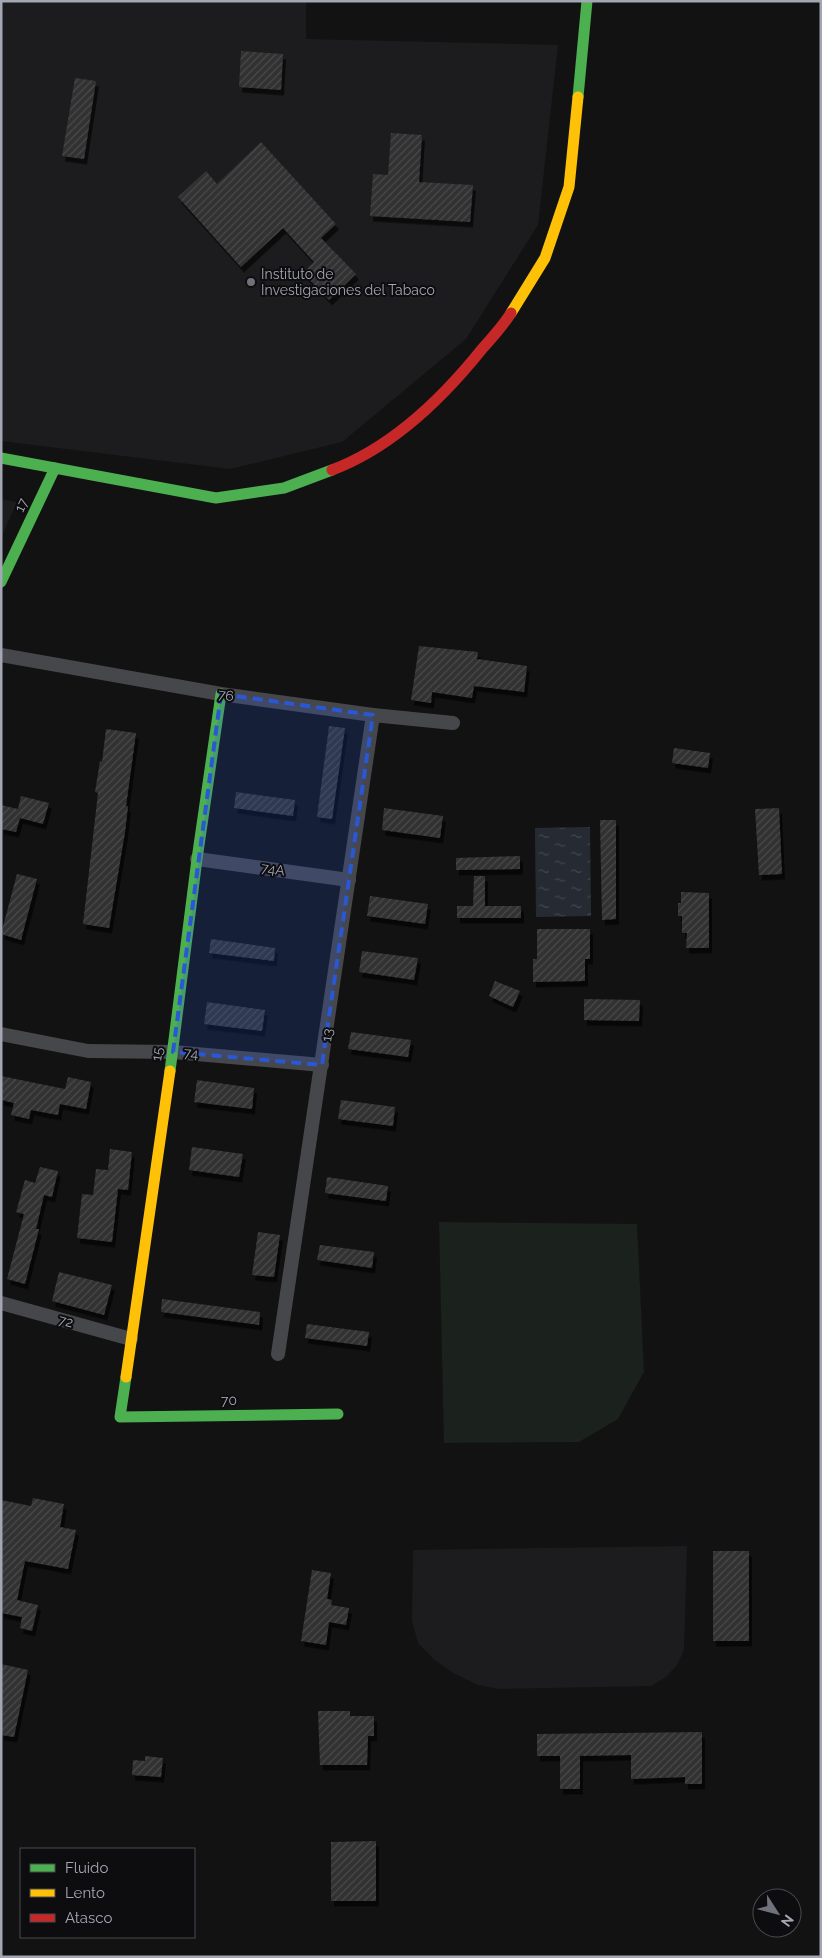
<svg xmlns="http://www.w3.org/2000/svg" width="822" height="1958" font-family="Raleway,sans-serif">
  <defs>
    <pattern id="water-ripples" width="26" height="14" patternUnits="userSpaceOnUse" patternTransform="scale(1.25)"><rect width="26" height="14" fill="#262b33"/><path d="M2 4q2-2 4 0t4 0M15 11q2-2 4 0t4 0" fill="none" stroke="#42474e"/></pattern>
    <pattern id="building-hatch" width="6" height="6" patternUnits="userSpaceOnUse" patternTransform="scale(1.25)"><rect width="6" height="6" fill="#303031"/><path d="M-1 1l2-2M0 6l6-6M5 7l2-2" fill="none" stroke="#4b4b4c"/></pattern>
    <filter id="shadow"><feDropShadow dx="3" dy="5.5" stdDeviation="0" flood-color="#0009"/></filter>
  </defs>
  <rect width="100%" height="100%" fill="#121212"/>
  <g fill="#1c1c1e">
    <path d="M 1,1 L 306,1 L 306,39 L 558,45 L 538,225 L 466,339 L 342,442 L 230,469 L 1,441 Z"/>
    <path d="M 1,499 L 17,502 L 1,538 Z"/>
    <path d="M 687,1546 L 684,1650 L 677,1665 L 666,1677 L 651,1686 L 500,1689 L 478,1685 L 453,1673 L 435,1660 L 418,1643 L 412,1621 L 413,1550 Z"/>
  </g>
  <path fill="#1b211c" d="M 439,1222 L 637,1224 L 644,1372 L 618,1419 L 579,1442 L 444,1443 Z"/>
  <path fill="url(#water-ripples)" d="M 590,827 L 591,916 L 536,917 L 535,828 Z"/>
  <g fill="url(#building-hatch)" filter="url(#shadow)">
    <path d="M 241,51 L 283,54 L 281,90 L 239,87 Z"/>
    <path d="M 75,78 L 96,81 L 84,159 L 62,156 Z"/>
    <path d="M 391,133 L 422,135 L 419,182 L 473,185 L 470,222 L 370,216 L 373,174 L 388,175 Z"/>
    <path d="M 261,142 L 336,224 L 321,238 L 356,274 L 329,300 L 303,273 L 314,262 L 283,228 L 241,267 L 178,197 L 206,171 L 217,184 Z"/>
    <path d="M 419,646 L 478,652 L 477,659 L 527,666 L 524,692 L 474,686 L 472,698 L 432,692 L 431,703 L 411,700 Z"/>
    <path d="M 329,726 L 345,728 L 332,819 L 317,817 Z"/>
    <path d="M 106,729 L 136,733 L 126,806 L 128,806 L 125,832 L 109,928 L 83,924 L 98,793 L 95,792 L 100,761 L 102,762 Z"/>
    <path d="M 674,748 L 710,753 L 708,768 L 672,763 Z"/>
    <path d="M 236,792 L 295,800 L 293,816 L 234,808 Z"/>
    <path d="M 21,796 L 49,803 L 43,824 L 20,818 L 16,832 L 1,829 L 1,805 L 18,809 Z"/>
    <path d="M 384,808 L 443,816 L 440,838 L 382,830 Z"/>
    <path d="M 779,808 L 782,874 L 759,875 L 755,809 Z"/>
    <path d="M 600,820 L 616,820 L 616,919 L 602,920 Z"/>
    <path d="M 520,856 L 520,869 L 456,870 L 456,858 Z"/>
    <path d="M 17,874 L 37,879 L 21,940 L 1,934 Z"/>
    <path d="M 474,876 L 485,876 L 485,906 L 521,906 L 521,918 L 457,918 L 457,906 L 473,906 Z"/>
    <path d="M 681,892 L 709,893 L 709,948 L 686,948 L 687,933 L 682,933 L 682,916 L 678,916 L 678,903 L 681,903 Z"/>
    <path d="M 370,896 L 428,904 L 425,924 L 367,916 Z"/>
    <path d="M 537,929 L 590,929 L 590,959 L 585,959 L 585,981 L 533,982 L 533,959 L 537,959 Z"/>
    <path d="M 211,939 L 275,948 L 274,961 L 209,953 Z"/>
    <path d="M 362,951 L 418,958 L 414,980 L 359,972 Z"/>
    <path d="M 495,981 L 520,991 L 513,1007 L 489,996 Z"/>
    <path d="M 584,999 L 640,1000 L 639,1021 L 584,1020 Z"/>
    <path d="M 207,1002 L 265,1010 L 262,1031 L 204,1024 Z"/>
    <path d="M 351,1032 L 411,1040 L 408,1057 L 348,1049 Z"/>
    <path d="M 1,1076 L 65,1089 L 68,1077 L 91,1082 L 86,1109 L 60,1104 L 58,1115 L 31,1110 L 29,1119 L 11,1115 L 14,1103 L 1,1100 Z"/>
    <path d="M 197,1080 L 254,1088 L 252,1109 L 194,1102 Z"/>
    <path d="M 341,1100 L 395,1107 L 393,1126 L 338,1119 Z"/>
    <path d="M 192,1147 L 243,1154 L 239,1177 L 189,1170 Z"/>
    <path d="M 110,1149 L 132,1152 L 128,1190 L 118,1189 L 112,1242 L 77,1238 L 82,1194 L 93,1195 L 96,1169 L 108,1170 Z"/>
    <path d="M 40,1167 L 58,1171 L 52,1197 L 44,1195 L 36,1229 L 39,1229 L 25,1284 L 7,1279 L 24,1214 L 16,1212 L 25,1180 L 35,1183 Z"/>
    <path d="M 327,1177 L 388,1186 L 386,1201 L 325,1193 Z"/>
    <path d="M 258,1232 L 280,1235 L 274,1277 L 252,1275 Z"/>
    <path d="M 320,1245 L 374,1252 L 372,1268 L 317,1260 Z"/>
    <path d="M 59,1272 L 112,1285 L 104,1315 L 52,1301 Z"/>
    <path d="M 162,1299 L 260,1312 L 259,1325 L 161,1312 Z"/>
    <path d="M 307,1324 L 369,1332 L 367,1346 L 305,1338 Z"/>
    <path d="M 33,1498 L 64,1504 L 60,1527 L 76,1530 L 68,1569 L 25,1561 L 17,1600 L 38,1605 L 32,1631 L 20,1628 L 22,1617 L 1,1613 L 1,1500 L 31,1506 Z"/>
    <rect x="713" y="1551" width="36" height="90"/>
    <path d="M 312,1570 L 331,1573 L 327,1599 L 332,1600 L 331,1605 L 349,1608 L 346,1625 L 329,1622 L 326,1645 L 301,1641 Z"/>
    <path d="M 1,1664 L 28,1670 L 14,1737 L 1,1735 Z"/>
    <path d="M 318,1711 L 350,1711 L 350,1716 L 374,1716 L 374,1736 L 368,1736 L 367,1765 L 320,1765 Z"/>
    <path d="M 702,1732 L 702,1784 L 685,1784 L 685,1777 L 631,1779 L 631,1755 L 580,1756 L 580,1789 L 560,1789 L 560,1756 L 537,1756 L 537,1734 Z"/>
    <path d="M 145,1756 L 163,1758 L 161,1777 L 132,1775 L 133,1760 L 145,1761 Z"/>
    <path d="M 376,1841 L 376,1901 L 331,1901 L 331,1842 Z"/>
  </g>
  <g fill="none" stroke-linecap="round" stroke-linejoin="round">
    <g stroke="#46474b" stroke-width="14">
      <path d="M 1,655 L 221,694 L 373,715 L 453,723"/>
      <path d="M 197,859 L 349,880"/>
      <path d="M 1,1034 L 88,1051 L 173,1052 L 322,1065"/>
      <path d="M 1,1303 L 131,1339"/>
      <path d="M 278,1354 L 373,715"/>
    </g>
    <g stroke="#4caf50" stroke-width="11">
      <path d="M 578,97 L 587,1"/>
      <path d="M 1,458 L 216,498 L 284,488 L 332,470"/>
      <path d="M 1,582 L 55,468"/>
      <path d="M 170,1071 L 197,859 L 221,694"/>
      <path d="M 126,1377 L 120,1417 L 338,1414"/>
    </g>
    <g stroke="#ffc107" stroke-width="11">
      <path d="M 511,313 L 545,258 L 569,187 L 578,97"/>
      <path d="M 126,1377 L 170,1071"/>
    </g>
    <path stroke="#c62828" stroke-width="11" d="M 332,470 C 393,447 442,399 482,349 C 492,338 503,326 511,313"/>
  </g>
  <path fill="#2a57d4" fill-opacity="0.2" stroke="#2a57d4" stroke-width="4" stroke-dasharray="10 6" stroke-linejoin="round" d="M 221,694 L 373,715 L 322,1065 L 173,1052 Z"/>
  <circle fill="#70727b" stroke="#0d0c0e" stroke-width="2" cx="251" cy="282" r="5"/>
  <g text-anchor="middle" stroke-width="4" stroke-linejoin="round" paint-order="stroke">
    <g font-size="14" fill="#a3a6b3" stroke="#0d0c0e" text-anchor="start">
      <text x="261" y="279">Instituto de<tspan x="261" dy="16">Investigaciones del Tabaco</tspan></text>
    </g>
    <g font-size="14" fill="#a3a6b3" stroke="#0d0c0e">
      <text transform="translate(21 505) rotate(-65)" y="5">17</text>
      <text transform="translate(226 695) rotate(8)" y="5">76</text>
      <text transform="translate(273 869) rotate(8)" y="5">74A</text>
      <text transform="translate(327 1035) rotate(-82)" y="5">13</text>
      <text transform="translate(191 1053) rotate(5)" y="5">74</text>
      <text transform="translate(157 1054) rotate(-82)" y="5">15</text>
      <text transform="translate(66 1321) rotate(15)" y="5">72</text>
      <text transform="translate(229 1400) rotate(-1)" y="5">70</text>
    </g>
  </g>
  <rect width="822" height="1958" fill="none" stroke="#a3a6b3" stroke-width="5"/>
  <rect x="20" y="1848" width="175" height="90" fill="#0d0c0e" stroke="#494a50"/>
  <rect x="30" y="1864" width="25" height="8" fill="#4caf50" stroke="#494a50"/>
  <text x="65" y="1873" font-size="15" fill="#a3a6b3">Fluido</text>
  <rect x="30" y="1889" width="25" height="8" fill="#ffc107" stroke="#494a50"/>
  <text x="65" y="1898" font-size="15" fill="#a3a6b3">Lento</text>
  <rect x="30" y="1914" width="25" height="8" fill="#c62828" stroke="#494a50"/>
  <text x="65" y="1923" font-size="15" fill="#a3a6b3">Atasco</text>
  <g transform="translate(777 1913) rotate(126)"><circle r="24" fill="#0d0c0e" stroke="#494a50"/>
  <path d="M0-4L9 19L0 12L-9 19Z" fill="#70727b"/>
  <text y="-8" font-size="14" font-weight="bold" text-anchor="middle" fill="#a3a6b3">N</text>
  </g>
</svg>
